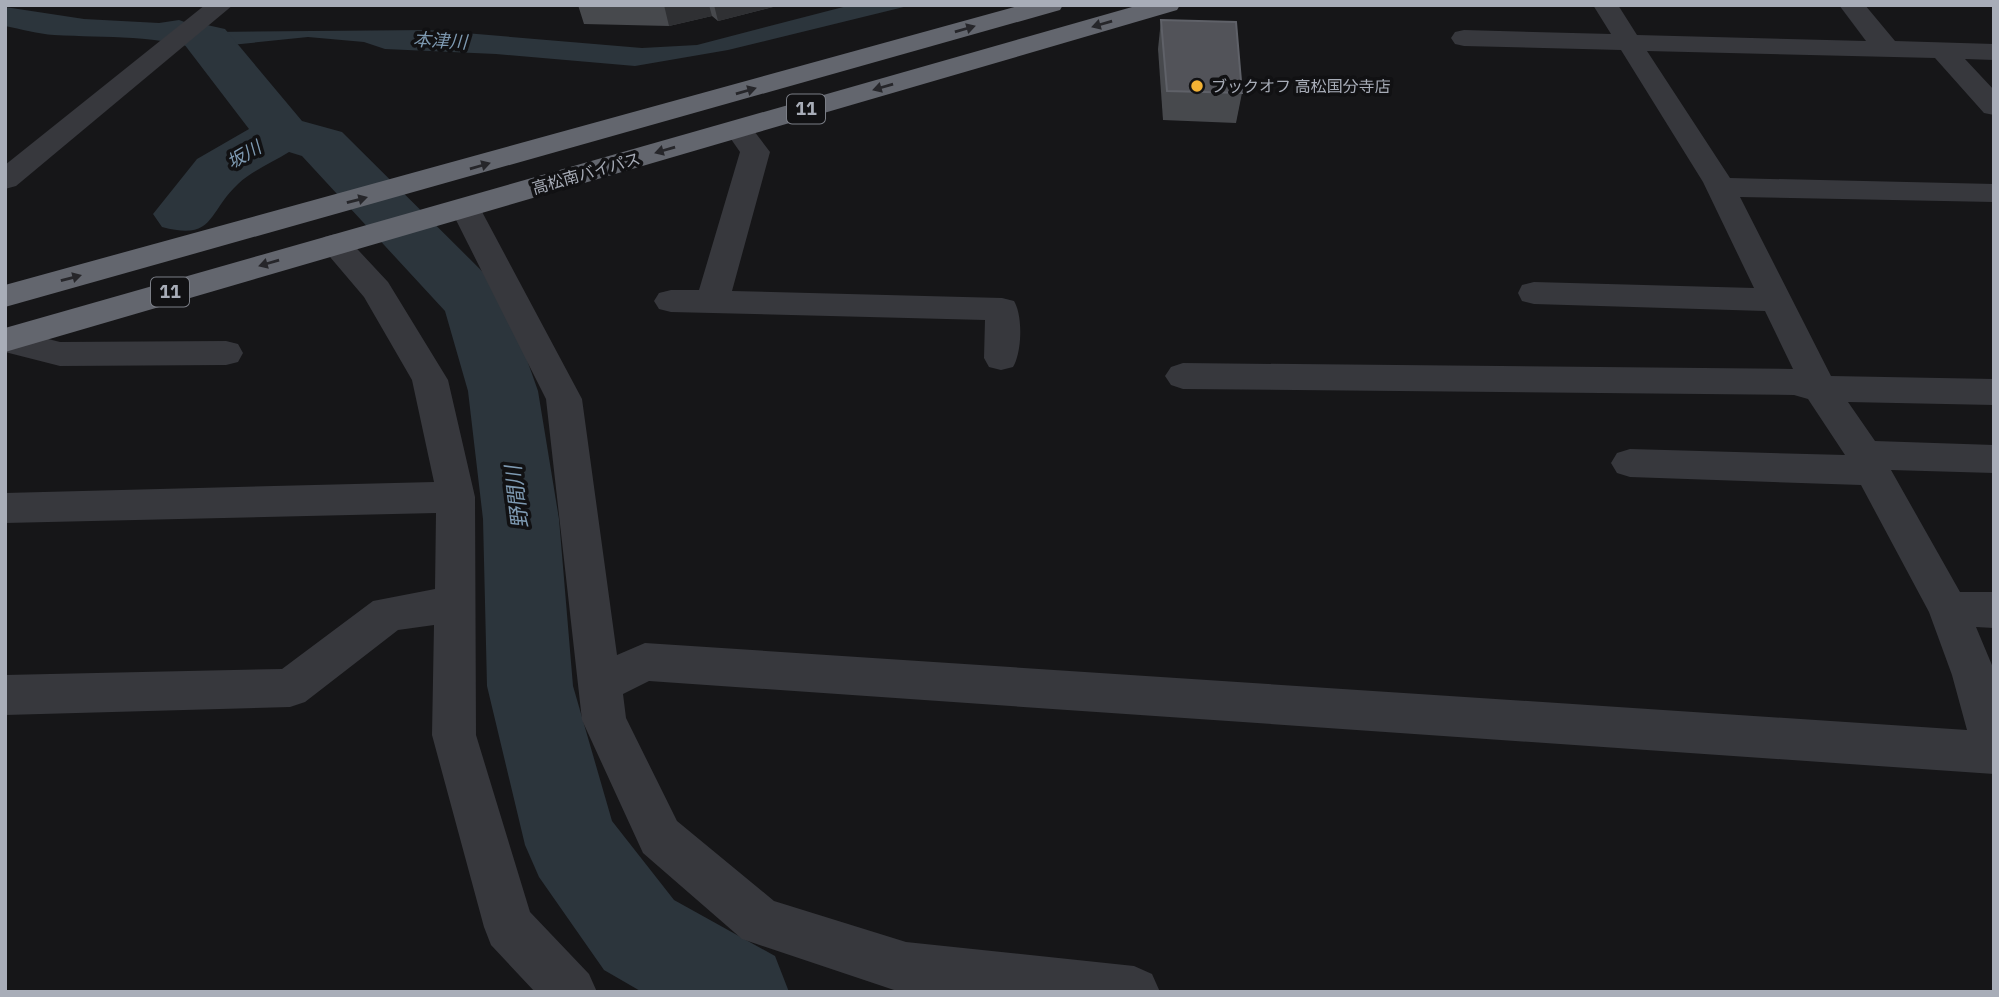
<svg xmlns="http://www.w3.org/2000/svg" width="1999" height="997" font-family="'IBM Plex Sans','Noto Sans JP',sans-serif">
  <rect width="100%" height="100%" fill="#161618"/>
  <path fill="#2c353c" d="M 851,5 L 912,5 L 728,50 L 635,66 L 496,54 L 385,49 L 364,42 L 308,37 L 231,45 L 210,53 C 159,34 107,38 54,35 C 38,34 21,29 5,26 L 5,7 L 84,19 L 159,23 L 179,20 L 213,32 L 429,30 L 642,48 L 697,45 Z"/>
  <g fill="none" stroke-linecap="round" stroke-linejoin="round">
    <path fill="#2c353c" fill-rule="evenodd" d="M 207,25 L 225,29 L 302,121 L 342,132 L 498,287 L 507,303 L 538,391 L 559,519 L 573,686 L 612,821 L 674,900 L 775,956 L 789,992 L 642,992 L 604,970 L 539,877 L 525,845 L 487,686 L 483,519 L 468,391 L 445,311 L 302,156 L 289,152 C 273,162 252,171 238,184 C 207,213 215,241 162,227 L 153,214 L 197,159 L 249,129 L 181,40 L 189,29 Z"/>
    <g fill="#37383d" fill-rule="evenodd">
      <path d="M 205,5 L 233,5 L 16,186 L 5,189 L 5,165 Z"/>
      <path d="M 1593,5 L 1618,5 L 1637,35 L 1866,41 L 1839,5 L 1865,5 L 1895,41 L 1994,44 L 1994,60 L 1965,59 L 1994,90 L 1994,115 L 1984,113 L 1935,58 L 1647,51 L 1730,178 L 1994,184 L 1994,202 L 1740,197 L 1831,376 L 1994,379 L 1994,405 L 1848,402 L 1875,441 L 1994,445 L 1994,473 L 1891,470 L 1960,592 L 1994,592 L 1994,628 L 1976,627 L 1994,670 L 1994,774 L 649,681 L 623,694 L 626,718 L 677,821 L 774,901 L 906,942 L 1134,966 L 1152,974 L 1160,992 L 900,992 L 742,939 L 643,853 L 582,720 L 546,399 L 450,208 L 454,201 L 465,198 L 476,201 L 480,208 L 582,399 L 617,655 L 645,643 L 1967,730 L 1952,675 L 1929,612 L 1861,485 L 1630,477 L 1617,473 L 1611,463 L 1617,453 L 1630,449 L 1845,455 L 1808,399 L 1794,395 L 1183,389 L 1171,385 L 1165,376 L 1171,367 L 1183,363 L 1793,369 L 1765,311 L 1534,304 L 1522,301 L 1518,293 L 1522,285 L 1534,282 L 1754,288 L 1703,182 L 1621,50 L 1464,46 L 1455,44 L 1451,38 L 1455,32 L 1464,30 L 1611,34 Z"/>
      <path d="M 738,120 L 748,123 L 770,152 L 732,291 L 1002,298 L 1014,301 C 1023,316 1022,352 1013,367 L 1001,370 L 989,367 L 984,358 L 985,320 L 671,312 L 659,309 L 654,301 L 659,293 L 671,290 L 699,290 L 740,152 L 724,129 L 728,123 Z"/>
      <path d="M 335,234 L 346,237 L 388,282 L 448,380 L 475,497 L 476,735 L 530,912 L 589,974 L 597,992 L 535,992 L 491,945 L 484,927 L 432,735 L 434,625 L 398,630 L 305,702 L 290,707 L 5,715 L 5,675 L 282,669 L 373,601 L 435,589 L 436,513 L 5,523 L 5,493 L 434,482 L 412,380 L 364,297 L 319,244 L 324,237 Z"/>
      <path d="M 5,328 L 60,342 L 226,341 L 238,344 L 243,353 L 238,362 L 226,365 L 60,366 L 5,352 Z"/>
    </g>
    <g fill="#63666e" fill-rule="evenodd">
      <path d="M 1022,5 L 1063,5 L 1060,10 L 5,307 L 5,285 Z"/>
      <path d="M 1139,5 L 1180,5 L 1177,10 L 5,352 L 5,328 Z"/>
    </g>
  </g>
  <g fill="#47494d">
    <path d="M 578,5 L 781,5 L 718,21 L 712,16 L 669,26 L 584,24 Z"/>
    <path d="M 1161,20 L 1242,93 L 1236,123 L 1163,120 L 1158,49 Z"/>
  </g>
  <g fill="#2f3033">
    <path d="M 664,5 L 709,5 L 712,16 L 669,26 Z"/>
    <path d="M 714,5 L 781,5 L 718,21 Z"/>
  </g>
  <path fill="#525359" stroke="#5f6168" stroke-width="2" d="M 1161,20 L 1236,22 L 1242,93 L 1167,91 Z"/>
  <defs><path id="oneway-solid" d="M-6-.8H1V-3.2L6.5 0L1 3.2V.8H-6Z" transform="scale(1.75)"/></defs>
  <g fill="#26262a">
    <use href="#oneway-solid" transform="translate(1102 24) rotate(164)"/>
    <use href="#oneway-solid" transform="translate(965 29) rotate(-16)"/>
    <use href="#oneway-solid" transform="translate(883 87) rotate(164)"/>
    <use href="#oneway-solid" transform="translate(746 91) rotate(-16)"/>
    <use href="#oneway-solid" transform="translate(665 150) rotate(164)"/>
    <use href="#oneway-solid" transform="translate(480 166) rotate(-16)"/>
    <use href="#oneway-solid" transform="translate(357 200) rotate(-15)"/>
    <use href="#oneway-solid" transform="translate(269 263) rotate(164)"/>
    <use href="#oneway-solid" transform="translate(71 278) rotate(-15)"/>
  </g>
  <circle fill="#f2b134" stroke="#111113" stroke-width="2.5" cx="1197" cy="86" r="7"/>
  <g text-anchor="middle" stroke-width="7" stroke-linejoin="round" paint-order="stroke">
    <g font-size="16" fill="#a8adb8" stroke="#111113" text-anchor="start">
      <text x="1211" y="92">ブックオフ 高松国分寺店</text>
    </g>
    <g font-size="16" fill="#a8adb8" stroke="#111113">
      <text transform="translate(586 173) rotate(-16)" y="6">高松南バイパス</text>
    </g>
    <g font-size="18" font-style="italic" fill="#7f9bb3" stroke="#111113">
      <text transform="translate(440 41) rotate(3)" y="6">本津川</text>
      <text transform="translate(244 155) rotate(-30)" y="6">坂川</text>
    </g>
    <g fill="#111113" stroke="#7b7e86" stroke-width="2">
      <rect x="787" y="94.5" width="38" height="29" rx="5"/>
      <rect x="151" y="277.5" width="38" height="29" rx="5"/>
    </g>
    <g font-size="18" font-weight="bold" fill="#a8adb8">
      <text x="806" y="115">11</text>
      <text x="170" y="298">11</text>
    </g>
    <g font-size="21" font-style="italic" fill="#7f9bb3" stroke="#111113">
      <text transform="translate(517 497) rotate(-97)" y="7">野間川</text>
    </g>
  </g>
  <rect width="1999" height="997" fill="none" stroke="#a8adb8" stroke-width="14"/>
</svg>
